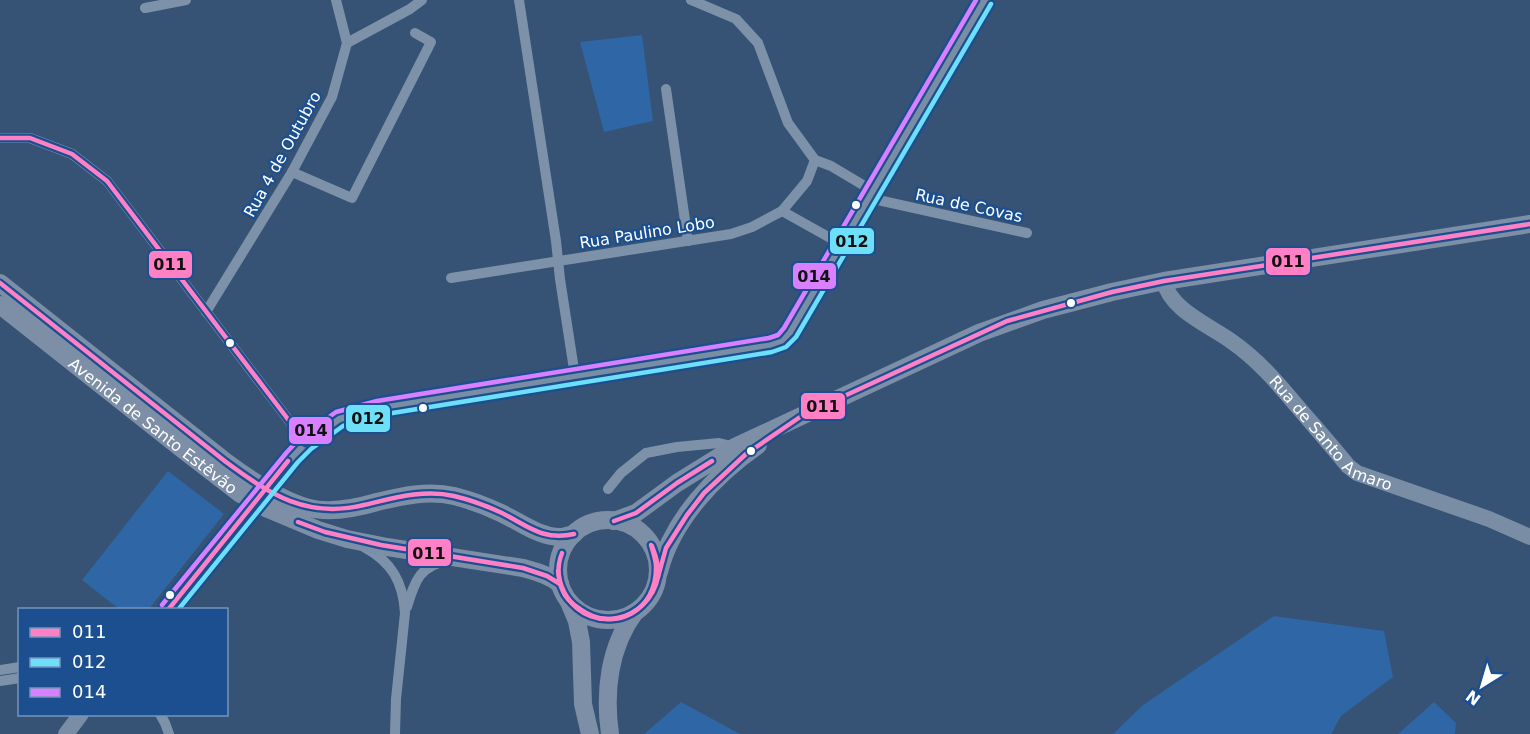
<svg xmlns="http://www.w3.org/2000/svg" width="1530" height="734" font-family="'DejaVu Sans',sans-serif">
  <rect width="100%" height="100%" fill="#365274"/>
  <g fill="#2f66a5">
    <path d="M 642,35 L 653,121 L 604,132 L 580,42 Z"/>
    <path d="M 168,471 L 224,514 L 149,609 L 119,609 L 82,580 Z"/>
    <path d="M 1274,616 L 1384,631 L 1393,677 L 1341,716 L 1331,734 L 1113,734 L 1143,705 Z"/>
    <path d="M 681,702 L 740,734 L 741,734 L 644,734 Z"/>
    <path d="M 1434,702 L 1456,723 L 1455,734 L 1398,734 Z"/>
  </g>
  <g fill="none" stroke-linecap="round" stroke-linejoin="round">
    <g stroke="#7d92a8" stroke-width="10">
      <path d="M 519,0 L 556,241 L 560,279 L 575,376"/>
      <path d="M 691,0 L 736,19 L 758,43 L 788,123 L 815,160"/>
      <path d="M 145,8 L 186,0"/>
      <path d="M 347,43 L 410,9 L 422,0"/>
      <path d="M 666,89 L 688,241"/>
      <path d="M 0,138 L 30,138 L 72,154 L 107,181 L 306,443"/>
      <path d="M 815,160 L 831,166 L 873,191"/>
      <path d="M 292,172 L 352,198 L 431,42 L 415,33"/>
      <path d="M 869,196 L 878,200 L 1027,233"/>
      <path d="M 782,211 L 841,244"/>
      <path d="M 451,278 L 731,234 L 752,227 L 782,211 L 807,181 L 815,160"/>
      <path d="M 206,312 L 292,172 L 332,97 L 347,43 L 336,0"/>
      <path d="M 608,489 L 621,473 L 646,453 L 677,447 L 719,443 L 735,447"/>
      <path d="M 364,547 C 392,562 403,582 405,613 L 396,699 L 395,734"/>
      <path d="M 407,607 C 415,581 419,566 449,560"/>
      <path d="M 0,670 L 20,667"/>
      <path d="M 0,681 L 20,678"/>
      <path d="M 160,714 L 165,723 L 169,734"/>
    </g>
    <g stroke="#798da4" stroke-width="16">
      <path id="s1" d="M 1164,281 C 1170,310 1209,325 1231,341 C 1257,359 1277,382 1297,406 C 1314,426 1332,446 1348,466 L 1357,473 L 1489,519 L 1530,537"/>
      <path d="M 292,457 L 306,443 L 340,419 L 378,408 L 593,373 L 771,345 L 782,341 L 790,333 L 985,0"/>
      <path d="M 168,610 L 230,534"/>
      <path d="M 66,734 L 81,714"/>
    </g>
    <g stroke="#7d8ea7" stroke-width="18">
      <path d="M 0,283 L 226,462 C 250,480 293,509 323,510 C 342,511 360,507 377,502 C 402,496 428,490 454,496 C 470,500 486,506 501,513 C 520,522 539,537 560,537 C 564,537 569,535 574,534"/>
      <path id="s2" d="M 0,305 L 182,449 L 239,493 L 268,509 L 318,530 L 347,539 L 387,547 L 523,568 C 537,572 549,575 560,584"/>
      <circle cx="608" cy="570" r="50"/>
      <path d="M 614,521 L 636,513 L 677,483 L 735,447 L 979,333 L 1043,310 L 1112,292 L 1164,281 L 1530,224"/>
      <path d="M 659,572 C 672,520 715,475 758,445"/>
      <path d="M 569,602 L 577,621 L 581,642 L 583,704 L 590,734"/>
      <path d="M 610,734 C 604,692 609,647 635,612"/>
    </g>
    <path stroke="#798da4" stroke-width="16" d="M 230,534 L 292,457"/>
    <g stroke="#1b4f8f" stroke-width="9">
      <g id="bus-1">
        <path d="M 0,138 L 30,138 L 72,154 L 107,181 L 306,443"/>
        <path d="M 0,283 L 226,462 C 271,495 307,519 364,505 C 394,498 424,489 454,496 C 471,500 487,506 502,513 C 528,526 543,541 574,534"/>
        <path d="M 614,521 L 636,513 L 677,483 L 712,461"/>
        <path d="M 298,522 L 325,532 L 381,545 L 523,568 L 547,576 L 560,584"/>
        <path d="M 562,553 C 556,568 558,583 567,597 C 592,635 649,621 658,577 C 660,567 656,556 652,546"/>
        <path d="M 558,571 C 559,577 559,583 562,589 C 565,598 572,604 580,609 C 615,634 657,610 656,567 C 656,560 653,552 651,545"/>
        <path d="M 658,577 L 666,548 L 687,515 L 704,493 L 746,454 L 803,415 L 1007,321 L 1112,292 L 1164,281 L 1530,224"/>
        <path d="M 168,610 L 288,461"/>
      </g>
    </g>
    <g stroke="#1b4f8f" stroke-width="9">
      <path id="bus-2" d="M 178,610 L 298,462 L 311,449 L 343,426 L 380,415 L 772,352 L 786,347 L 796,337 L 991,4"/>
    </g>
    <g stroke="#1b4f8f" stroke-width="9">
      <path id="bus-3" d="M 162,605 L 287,452 L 301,437 L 336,412 L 377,401 L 769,338 L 778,335 L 784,328 L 976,0"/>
    </g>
    <use href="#bus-1" stroke="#ff80c5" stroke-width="4.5"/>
    <use href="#bus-2" stroke="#6ddff8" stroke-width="4.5"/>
    <use href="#bus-3" stroke="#d880ff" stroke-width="4.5"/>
  </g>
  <g fill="#fff" stroke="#1b4f8f" stroke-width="2">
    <circle cx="856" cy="205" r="5"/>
    <circle cx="1071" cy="303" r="5"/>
    <circle cx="230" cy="343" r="5"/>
    <circle cx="423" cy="408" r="5"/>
    <circle cx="751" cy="451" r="5"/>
    <circle cx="170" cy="595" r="5"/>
  </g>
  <g text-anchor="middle" stroke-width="4.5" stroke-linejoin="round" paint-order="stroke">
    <g font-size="16" fill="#fff" stroke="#1b4f8f">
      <text transform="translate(282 154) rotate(-61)" y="6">Rua 4 de Outubro</text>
      <text transform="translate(969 205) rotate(12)" y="6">Rua de Covas</text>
      <text transform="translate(647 232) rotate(-9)" y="6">Rua Paulino Lobo</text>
      <text dy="6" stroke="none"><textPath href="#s2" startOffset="195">Avenida de Santo Estêvão</textPath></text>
      <text dy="6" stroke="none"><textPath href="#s1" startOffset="230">Rua de Santo Amaro</textPath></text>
    </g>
  </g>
  <g stroke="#1b4f8f" stroke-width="2">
    <rect x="829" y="227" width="46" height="28" rx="6" fill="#6ddff8"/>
    <rect x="1265" y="247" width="46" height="29" rx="6" fill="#ff80c5"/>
    <rect x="148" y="250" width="45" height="29" rx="6" fill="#ff80c5"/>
    <rect x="792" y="262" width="45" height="28" rx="6" fill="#d880ff"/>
    <rect x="800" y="392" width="46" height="28" rx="6" fill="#ff80c5"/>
    <rect x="345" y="404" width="46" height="29" rx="6" fill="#6ddff8"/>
    <rect x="288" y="416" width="45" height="29" rx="6" fill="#d880ff"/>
    <rect x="407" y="538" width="45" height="29" rx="6" fill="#ff80c5"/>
  </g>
  <g font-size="16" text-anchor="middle" font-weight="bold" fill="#111">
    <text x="852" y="247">012</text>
    <text x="1288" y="267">011</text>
    <text x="170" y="270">011</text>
    <text x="814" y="282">014</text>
    <text x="823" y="412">011</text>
    <text x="368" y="424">012</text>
    <text x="311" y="436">014</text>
    <text x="429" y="559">011</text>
  </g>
  <rect x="18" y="608" width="210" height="108" fill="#1b4f8f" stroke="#7695bc" stroke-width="1.5"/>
  <rect x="30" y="628" width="30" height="9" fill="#ff80c5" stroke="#7695bc" stroke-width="1.5"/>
  <text x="72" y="638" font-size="18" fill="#ffffff">011</text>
  <rect x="30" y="658" width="30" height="9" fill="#6ddff8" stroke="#7695bc" stroke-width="1.5"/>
  <text x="72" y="668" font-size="18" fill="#ffffff">012</text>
  <rect x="30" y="688" width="30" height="9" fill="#d880ff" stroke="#7695bc" stroke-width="1.5"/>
  <text x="72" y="698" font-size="18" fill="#ffffff">014</text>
  <g transform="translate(1482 686) rotate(217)" stroke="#1b4f8f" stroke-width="4.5" paint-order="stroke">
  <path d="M0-4.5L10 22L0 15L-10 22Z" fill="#ffffff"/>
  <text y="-9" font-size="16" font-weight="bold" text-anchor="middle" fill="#ffffff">N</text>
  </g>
</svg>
